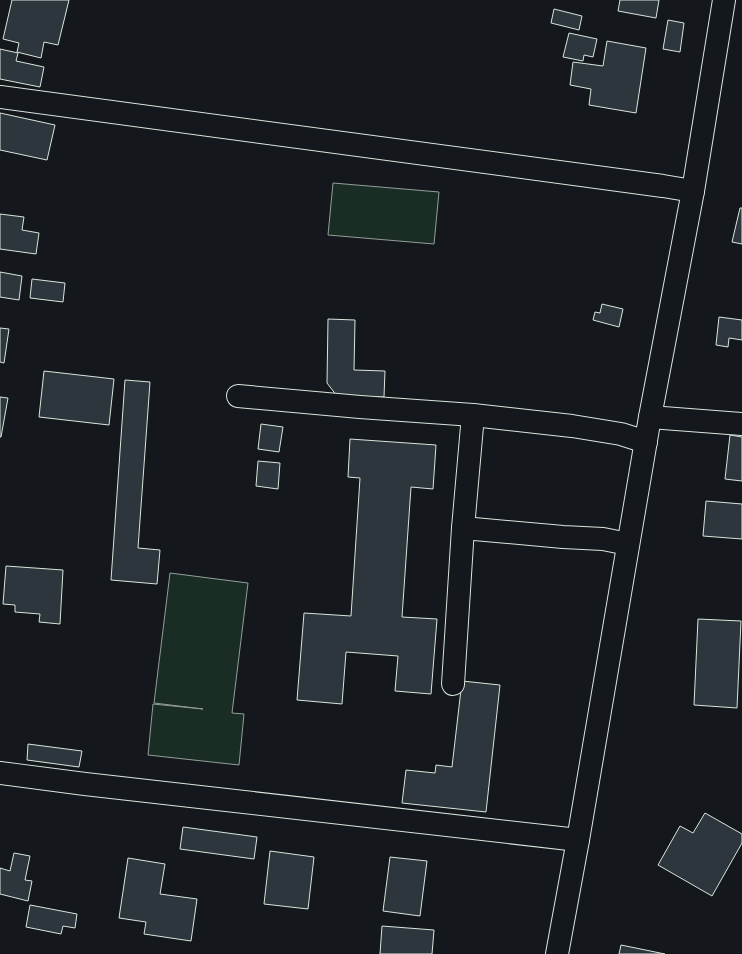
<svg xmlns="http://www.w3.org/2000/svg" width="742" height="954" font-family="Inter,sans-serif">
  <rect width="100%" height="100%" fill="#14181c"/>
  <g fill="#1a2d24" stroke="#939e99">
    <path d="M 333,183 L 439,192 L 434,244 L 328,235 Z"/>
    <path d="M 170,573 L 248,583 L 232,713 L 244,714 L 239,765 L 148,755 L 153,704 L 203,709 L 154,703 Z"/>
  </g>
  <g fill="#2c363c" stroke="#d8e6dc">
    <path d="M 12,0 L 69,0 L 58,45 L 44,42 L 41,58 L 17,52 L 19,43 L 3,39 Z"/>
    <path d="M 620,0 L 659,0 L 656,18 L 618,11 Z"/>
    <path d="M 554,9 L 582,16 L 579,30 L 551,23 Z"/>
    <path d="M 668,20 L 684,23 L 680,52 L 663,49 Z"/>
    <path d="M 569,33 L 597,39 L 593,57 L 584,55 L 583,61 L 563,57 Z"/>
    <path d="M 607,41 L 646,48 L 636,113 L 589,105 L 591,89 L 570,85 L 573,62 L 603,66 Z"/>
    <path d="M 0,49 L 18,53 L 16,61 L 44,67 L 40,87 L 0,79 Z"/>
    <path d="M 0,113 L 55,125 L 47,160 L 0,150 Z"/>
    <path d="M 740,208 L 742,208 L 742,244 L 732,242 Z"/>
    <path d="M 0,214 L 24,217 L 22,230 L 39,233 L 36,254 L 0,249 Z"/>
    <path d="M 0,272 L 22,276 L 19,300 L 0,297 Z"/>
    <path d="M 32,279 L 65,283 L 63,302 L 30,298 Z"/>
    <path d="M 602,304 L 623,309 L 619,327 L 593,320 L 595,312 L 600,313 Z"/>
    <path d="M 719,317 L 742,320 L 742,340 L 729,338 L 728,347 L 716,345 Z"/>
    <path d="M 328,319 L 355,320 L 354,370 L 385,371 L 384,397 L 337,396 L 327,383 Z"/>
    <path d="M 0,328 L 9,329 L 4,363 L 0,362 Z"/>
    <path d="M 44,371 L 114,379 L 109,425 L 39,417 Z"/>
    <path d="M 125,380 L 150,382 L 138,548 L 160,550 L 157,584 L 111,580 Z"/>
    <path d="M 0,397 L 8,398 L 1,437 L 0,437 Z"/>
    <path d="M 261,424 L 283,427 L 279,452 L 258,449 Z"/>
    <path d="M 730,435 L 742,437 L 742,481 L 725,479 Z"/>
    <path d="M 350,439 L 436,445 L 433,489 L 411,487 L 402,617 L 437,619 L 431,694 L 395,691 L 398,656 L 346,652 L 342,704 L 297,700 L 304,613 L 351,616 L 360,478 L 348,477 Z"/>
    <path d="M 258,461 L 280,463 L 278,489 L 256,486 Z"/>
    <path d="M 706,501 L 742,504 L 742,539 L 703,536 Z"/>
    <path d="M 6,566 L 63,570 L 60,624 L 39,622 L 40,614 L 15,612 L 15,605 L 3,604 Z"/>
    <path d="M 698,619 L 741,621 L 737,708 L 694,705 Z"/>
    <path d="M 462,681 L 500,685 L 486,812 L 402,803 L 406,770 L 435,773 L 436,765 L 452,767 Z"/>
    <path d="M 28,744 L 82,751 L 79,767 L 27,760 Z"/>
    <path d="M 705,813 L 742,834 L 742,843 L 712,896 L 658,865 L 680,826 L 693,833 Z"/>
    <path d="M 183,827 L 257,837 L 254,859 L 180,849 Z"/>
    <path d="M 270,851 L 314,857 L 308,909 L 264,904 Z"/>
    <path d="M 14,853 L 30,856 L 25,880 L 32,881 L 28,901 L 0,894 L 0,868 L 10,871 Z"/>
    <path d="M 390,857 L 427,861 L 420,916 L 383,911 Z"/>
    <path d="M 128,858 L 165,864 L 160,894 L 197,899 L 191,941 L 144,934 L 146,922 L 119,918 Z"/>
    <path d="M 30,905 L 77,914 L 75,928 L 63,926 L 61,934 L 26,927 Z"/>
    <path d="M 382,926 L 434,930 L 432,954 L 380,954 Z"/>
    <path d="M 621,945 L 665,954 L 619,954 Z"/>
  </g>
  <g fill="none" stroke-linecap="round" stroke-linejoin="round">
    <g stroke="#d8e6dc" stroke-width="24">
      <g id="minor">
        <path d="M 0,97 L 663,186 L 693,191"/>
        <path d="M 238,396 L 360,407 L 473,415 L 572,426 L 621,434 L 646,442"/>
        <path d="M 650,417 L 742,424"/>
        <path d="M 463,528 L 563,537 L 603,539 L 628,544"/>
        <path d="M 453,684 L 463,528 L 473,415"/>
        <path d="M 0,773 L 85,784 L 578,840"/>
        <path d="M 557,954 L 578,840 L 650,417 L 693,191 L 724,0"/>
      </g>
    </g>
    <use href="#minor" stroke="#14181c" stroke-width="22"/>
  </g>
</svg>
